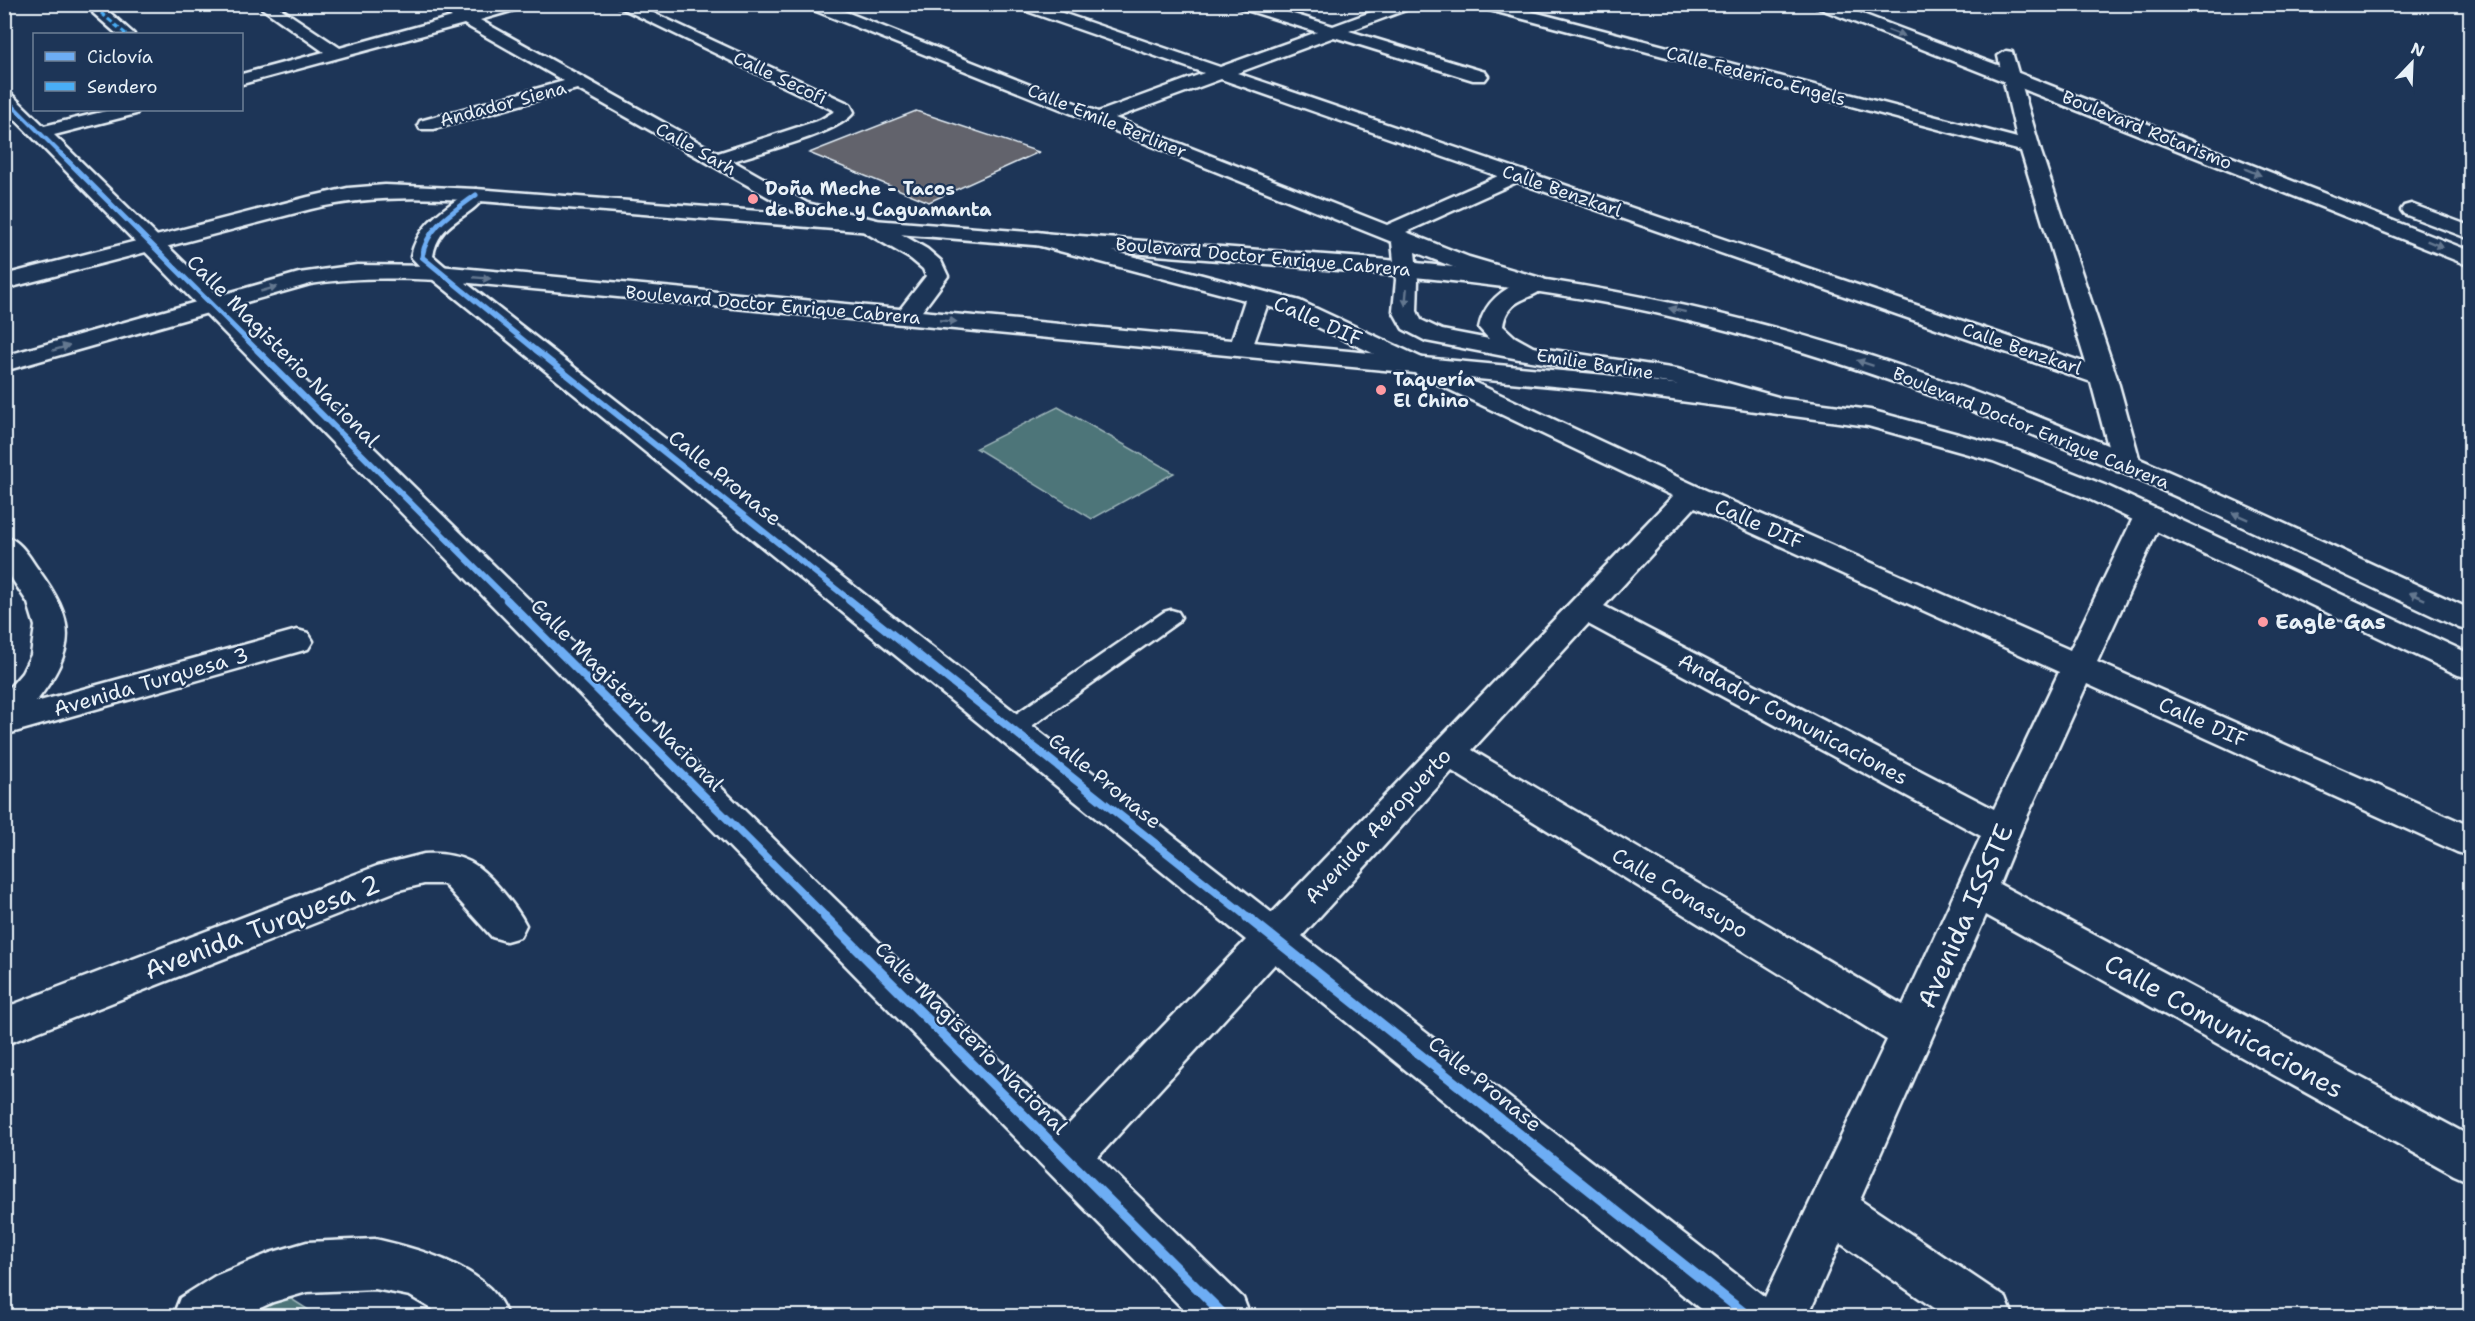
<svg xmlns="http://www.w3.org/2000/svg" width="2475" height="1321" font-family="'Shantell Sans',sans-serif">
  <rect width="100%" height="100%" fill="#1d3557"/>
  <filter id="ink" filterUnits="userSpaceOnUse"><feTurbulence type="fractalNoise" baseFrequency=".0167" numOctaves="2"/><feDisplacementMap in="SourceGraphic" scale="12" xChannelSelector="R" yChannelSelector="G"/><feConvolveMatrix kernelMatrix="1 2 1 2 8 2 1 2 1" color-interpolation-filters="sRGB"/></filter>
  <g filter="url(#ink)">
    <g fill="#4e7579" stroke="#9bb3b8" stroke-width="1.5">
      <path d="M 1058,407 L 1174,473 L 1092,519 L 976,448 Z"/>
      <path d="M 282,1293 L 318,1316 L 234,1316 Z"/>
    </g>
    <path fill="#62646c" stroke="#e8f1f8" stroke-width="1.5" d="M 916,111 L 1039,152 L 929,202 L 809,153 Z"/>
    <g fill="none" stroke-linecap="round" stroke-linejoin="round">
      <g stroke="#e8f1f8" stroke-width="5">
        <path id="service" d="M 1171,610 L 1178,612 L 1181,617 L 1178,622 L 1019,735 L 1011,737 L 1003,735 L 1000,729 L 1003,723 L 1164,612 Z"/>
      </g>
      <g stroke="#e8f1f8" stroke-width="5">
        <g id="minor">
          <path d="M 256,4 L 274,4 L 340,48 L 452,17 L 433,4 L 452,4 L 468,13 L 500,4 L 527,4 L 525,7 L 480,20 L 718,153 L 820,120 L 835,111 L 613,4 L 634,4 L 850,104 L 854,112 C 840,133 760,152 733,161 L 807,203 L 877,220 L 927,249 L 941,261 L 948,276 L 914,322 L 906,324 L 898,322 L 894,317 L 926,276 L 923,269 L 911,259 L 861,230 L 793,211 L 577,89 L 434,129 L 420,129 L 418,125 L 420,121 L 564,81 L 464,24 L 242,84 L 242,74 L 324,52 Z"/>
          <path d="M 804,4 L 826,4 L 1098,112 L 1204,73 L 1015,7 L 1013,4 L 1036,4 L 1220,67 L 1317,32 L 1237,7 L 1235,4 L 1260,4 L 1333,26 L 1393,4 L 1416,4 L 1414,7 L 1349,31 L 1485,72 L 1488,76 L 1485,80 L 1473,80 L 1334,37 L 1237,73 L 2086,363 L 2021,151 L 1478,7 L 1476,4 L 1503,4 L 2017,138 L 1998,56 L 2006,51 L 2012,52 L 2041,152 L 2117,378 L 2141,465 L 2137,471 L 2127,473 L 2117,471 L 2113,465 L 2091,382 L 1517,182 L 1406,232 L 1469,257 L 1544,279 L 1547,284 C 1535,302 1508,294 1503,326 L 1515,337 L 1533,347 L 1677,369 L 1778,397 L 1782,403 L 1778,409 L 1769,411 L 1674,384 L 1519,359 L 1426,341 L 1403,329 L 1393,311 L 1396,280 L 1392,242 L 806,7 ZM 1221,79 L 1498,176 L 1387,225 L 1115,118 ZM 1415,252 L 1453,267 L 1514,285 C 1496,294 1483,307 1479,328 L 1489,339 L 1442,330 L 1421,320 L 1417,311 L 1418,280 Z"/>
          <path d="M 101,8 L 107,10 L 134,34 L 117,34 L 93,13 Z"/>
          <path d="M 4,92 L 10,93 L 44,126 L 110,110 L 139,110 L 136,114 L 54,135 L 1067,1126 L 1246,940 L 431,278 L 411,257 C 417,224 444,209 469,191 L 476,189 L 483,191 L 486,195 C 469,220 439,220 433,256 L 447,268 L 1272,913 L 1673,496 L 1284,311 L 1267,306 L 1250,354 L 1241,356 L 1232,354 L 1229,349 L 1245,300 L 1029,243 L 1026,238 L 1029,233 L 1037,232 L 1045,233 L 1300,301 L 1701,488 L 2070,650 L 2134,516 L 2139,510 L 2149,507 L 2159,510 L 2164,516 L 2097,662 L 2470,826 L 2470,856 L 2457,852 L 2087,684 L 2021,830 L 1999,884 L 2470,1136 L 2470,1182 L 2454,1175 L 1986,915 L 1860,1200 L 2006,1298 L 2013,1316 L 1945,1316 L 1840,1243 L 1808,1316 L 1709,1316 L 1275,964 L 1098,1157 L 1243,1298 L 1250,1316 L 1190,1316 L 4,108 ZM 1695,507 L 2059,672 L 1994,809 L 1604,606 ZM 1588,624 L 1981,836 L 1903,1005 L 1472,750 ZM 1452,771 L 1887,1040 L 1765,1297 L 1302,936 Z"/>
          <path d="M 4,536 C 20,540 28,555 37,568 C 77,622 77,648 36,702 L 297,630 L 308,633 L 313,641 L 308,649 L 4,735 L 4,694 L 22,673 L 31,655 L 35,626 L 28,603 L 4,567 Z"/>
          <path d="M 424,854 C 440,853 456,855 470,862 C 488,871 517,907 526,925 L 520,937 L 506,941 L 492,937 L 444,884 L 424,884 L 399,890 L 4,1045 L 4,1008 L 377,866 Z"/>
          <path d="M 375,1239 C 419,1249 492,1268 507,1316 L 444,1316 L 410,1296 L 375,1289 L 307,1292 L 273,1302 L 243,1316 L 173,1316 L 180,1298 L 215,1276 L 270,1253 L 307,1242 Z"/>
        </g>
      </g>
      <g stroke="#e8f1f8" stroke-width="5">
        <g id="tertiary">
          <path d="M 1814,4 L 1836,4 L 2016,72 L 2470,251 L 2470,266 L 1816,7 Z"/>
          <path d="M 2411,204 L 2470,226 L 2470,239 L 2404,214 L 2401,210 L 2404,206 Z"/>
        </g>
      </g>
      <g stroke="#e8f1f8" stroke-width="5">
        <g id="primary">
          <path d="M 385,185 L 476,189 L 1377,259 C 1562,276 1735,309 1910,369 C 2103,435 2285,525 2470,609 L 2470,631 L 2459,628 C 2203,509 1950,381 1673,317 C 1532,284 1387,274 1243,262 C 1102,251 962,239 821,228 C 732,221 643,214 554,207 C 473,201 391,190 311,209 L 4,289 L 4,275 L 308,197 L 348,188 Z"/>
          <path d="M 357,265 L 439,266 L 1605,375 L 1870,410 L 2013,449 L 2107,486 L 2470,654 L 2470,678 L 2458,675 L 2087,498 L 1993,461 L 1868,426 L 1605,391 L 439,280 C 395,278 353,277 310,284 L 4,371 L 4,356 L 299,273 Z"/>
        </g>
      </g>
      <use href="#service" fill="#1d3557" fill-rule="evenodd"/>
      <use href="#minor" fill="#1d3557" fill-rule="evenodd"/>
      <use href="#tertiary" fill="#1d3557" fill-rule="evenodd"/>
      <use href="#primary" fill="#1d3557" fill-rule="evenodd"/>
      <path stroke="#49aef6" stroke-width="3" stroke-dasharray="6 3" stroke-linecap="butt" d="M 101,13 L 126,34"/>
      <g stroke="#1d3557" stroke-width="6">
        <path id="cycleway-far4" d="M 4,97 L 62,155"/>
      </g>
      <g stroke="#1d3557" stroke-width="8">
        <g id="cycleway-far3">
          <path d="M 61,154 L 259,352"/>
          <path d="M 476,195 C 453,212 427,226 422,257 L 538,352"/>
        </g>
      </g>
      <g stroke="#1d3557" stroke-width="9">
        <g id="cycleway-far2">
          <path d="M 257,350 L 509,601"/>
          <path d="M 536,350 L 851,601"/>
        </g>
      </g>
      <g stroke="#1d3557" stroke-width="12">
        <g id="cycleway-far1">
          <path d="M 507,600 L 827,918"/>
          <path d="M 849,600 L 1249,918"/>
        </g>
      </g>
      <g stroke="#1d3557" stroke-width="14">
        <g id="cycleway">
          <path d="M 825,917 L 1225,1316"/>
          <path d="M 1247,917 L 1748,1316"/>
        </g>
      </g>
      <use href="#cycleway-far4" stroke="#6dadf4" stroke-width="4"/>
      <use href="#cycleway-far3" stroke="#6dadf4" stroke-width="5"/>
      <use href="#cycleway-far2" stroke="#6dadf4" stroke-width="6"/>
      <use href="#cycleway-far1" stroke="#6dadf4" stroke-width="8"/>
      <use href="#cycleway" stroke="#6dadf4" stroke-width="10"/>
    </g>
    <defs><path id="oneway-solid" d="M-6-.8H1V-3.2L6.5 0L1 3.2V.8H-6Z" transform="scale(1.5)"/></defs>
    <g fill="#64778f">
      <use href="#oneway-solid" transform="translate(1896 33) rotate(21)"/>
      <use href="#oneway-solid" transform="translate(2253 172) rotate(22)"/>
      <use href="#oneway-solid" transform="translate(2435 244) rotate(22)"/>
      <use href="#oneway-solid" transform="translate(482 278) rotate(5)"/>
      <use href="#oneway-solid" transform="translate(269 289) rotate(-16)"/>
      <use href="#oneway-solid" transform="translate(1406 297) rotate(95)"/>
      <use href="#oneway-solid" transform="translate(1677 310) rotate(-166)"/>
      <use href="#oneway-solid" transform="translate(948 321) rotate(5)"/>
      <use href="#oneway-solid" transform="translate(61 348) rotate(-16)"/>
      <use href="#oneway-solid" transform="translate(1865 363) rotate(-162)"/>
      <use href="#oneway-solid" transform="translate(2240 516) rotate(-156)"/>
      <use href="#oneway-solid" transform="translate(2417 596) rotate(-156)"/>
    </g>
  </g>
  <g fill="#ff9aa2" stroke="#1d3557" stroke-width="2">
    <circle cx="753" cy="199" r="6"/>
    <circle cx="1381" cy="390" r="6"/>
    <circle cx="2263" cy="622" r="6"/>
  </g>
  <g text-anchor="middle" stroke-width="4.5" stroke-linejoin="round" paint-order="stroke">
    <g font-size="18" fill="#e8f1f8" stroke="#1d3557">
      <text transform="translate(1756 76) rotate(15)" y="6">Calle Federico Engels</text>
      <text transform="translate(780 78) rotate(25)" y="6">Calle Secofi</text>
      <text transform="translate(503 104) rotate(-15)" y="6">Andador Siena</text>
      <text transform="translate(1107 121) rotate(22)" y="6">Calle Emile Berliner</text>
      <text transform="translate(2147 130) rotate(22)" y="6">Boulevard Rotarismo</text>
      <text transform="translate(696 149) rotate(29)" y="6">Calle Sarh</text>
      <text transform="translate(1562 191) rotate(19)" y="6">Calle Benzkarl</text>
      <text transform="translate(1263 257) rotate(5)" y="6">Boulevard Doctor Enrique Cabrera</text>
      <text transform="translate(773 305) rotate(5)" y="6">Boulevard Doctor Enrique Cabrera</text>
      <text transform="translate(2022 349) rotate(19)" y="6">Calle Benzkarl</text>
      <text transform="translate(1595 364) rotate(9)" y="6">Emilie Barline</text>
      <text transform="translate(2031 428) rotate(22)" y="6">Boulevard Doctor Enrique Cabrera</text>
    </g>
    <g font-size="18" font-weight="bold" fill="#e8f1f8" stroke="#1d3557" text-anchor="start">
      <text x="765" y="195">Doña Meche - Tacos<tspan x="765" dy="21">de Buche y Caguamanta</tspan></text>
      <text x="1393" y="386">Taquería<tspan x="1393" dy="21">El Chino</tspan></text>
    </g>
    <g font-size="21" fill="#e8f1f8" stroke="#1d3557">
      <text transform="translate(1318 321) rotate(24)" y="7">Calle DIF</text>
      <text transform="translate(283 351) rotate(45)" y="7">Calle Magisterio Nacional</text>
      <text transform="translate(725 478) rotate(39)" y="7">Calle Pronase</text>
      <text transform="translate(1759 524) rotate(24)" y="7">Calle DIF</text>
      <text transform="translate(151 682) rotate(-16)" y="7">Avenida Turquesa 3</text>
      <text transform="translate(627 695) rotate(45)" y="7">Calle Magisterio Nacional</text>
      <text transform="translate(1793 719) rotate(28)" y="7">Andador Comunicaciones</text>
      <text transform="translate(2203 722) rotate(24)" y="7">Calle DIF</text>
      <text transform="translate(1105 781) rotate(39)" y="7">Calle Pronase</text>
      <text transform="translate(1378 826) rotate(-47)" y="7">Avenida Aeropuerto</text>
      <text transform="translate(1680 893) rotate(31)" y="7">Calle Conasupo</text>
      <text transform="translate(971 1038) rotate(45)" y="7">Calle Magisterio Nacional</text>
      <text transform="translate(1485 1084) rotate(39)" y="7">Calle Pronase</text>
    </g>
    <g font-size="21" font-weight="bold" fill="#e8f1f8" stroke="#1d3557" text-anchor="start">
      <text x="2275" y="629">Eagle Gas</text>
    </g>
    <g font-size="26" fill="#e8f1f8" stroke="#1d3557">
      <text transform="translate(1965 916) rotate(-66)" y="9">Avenida ISSSTE</text>
      <text transform="translate(262 927) rotate(-21)" y="9">Avenida Turquesa 2</text>
      <text transform="translate(2224 1026) rotate(29)" y="9">Calle Comunicaciones</text>
    </g>
  </g>
  <rect width="2475" height="1321" fill="none" stroke="#1d3557" stroke-width="24"/>
  <rect x="12" y="12" width="2451" height="1297" fill="none" stroke="#e8f1f8" stroke-width="2" filter="url(#ink)"/>
  <rect x="33" y="33" width="210" height="78" fill="#1d3557" stroke="#6e8097" stroke-width="1.5"/>
  <rect x="45" y="52" width="30" height="9" fill="#6dadf4" stroke="#6e8097" stroke-width="1.5"/>
  <text x="87" y="63" font-size="18" fill="#e8f1f8">Ciclovía</text>
  <rect x="45" y="82" width="30" height="9" fill="#49aef6" stroke="#6e8097" stroke-width="1.5"/>
  <text x="87" y="93" font-size="18" fill="#e8f1f8">Sendero</text>
  <g transform="translate(2412 63) rotate(23)" stroke="#1d3557" stroke-width="4.5" paint-order="stroke">
  <path d="M0-4.5L10 22L0 15L-10 22Z" fill="#e8f1f8"/>
  <text y="-9" font-size="16" font-weight="bold" text-anchor="middle" fill="#e8f1f8">N</text>
  </g>
</svg>
